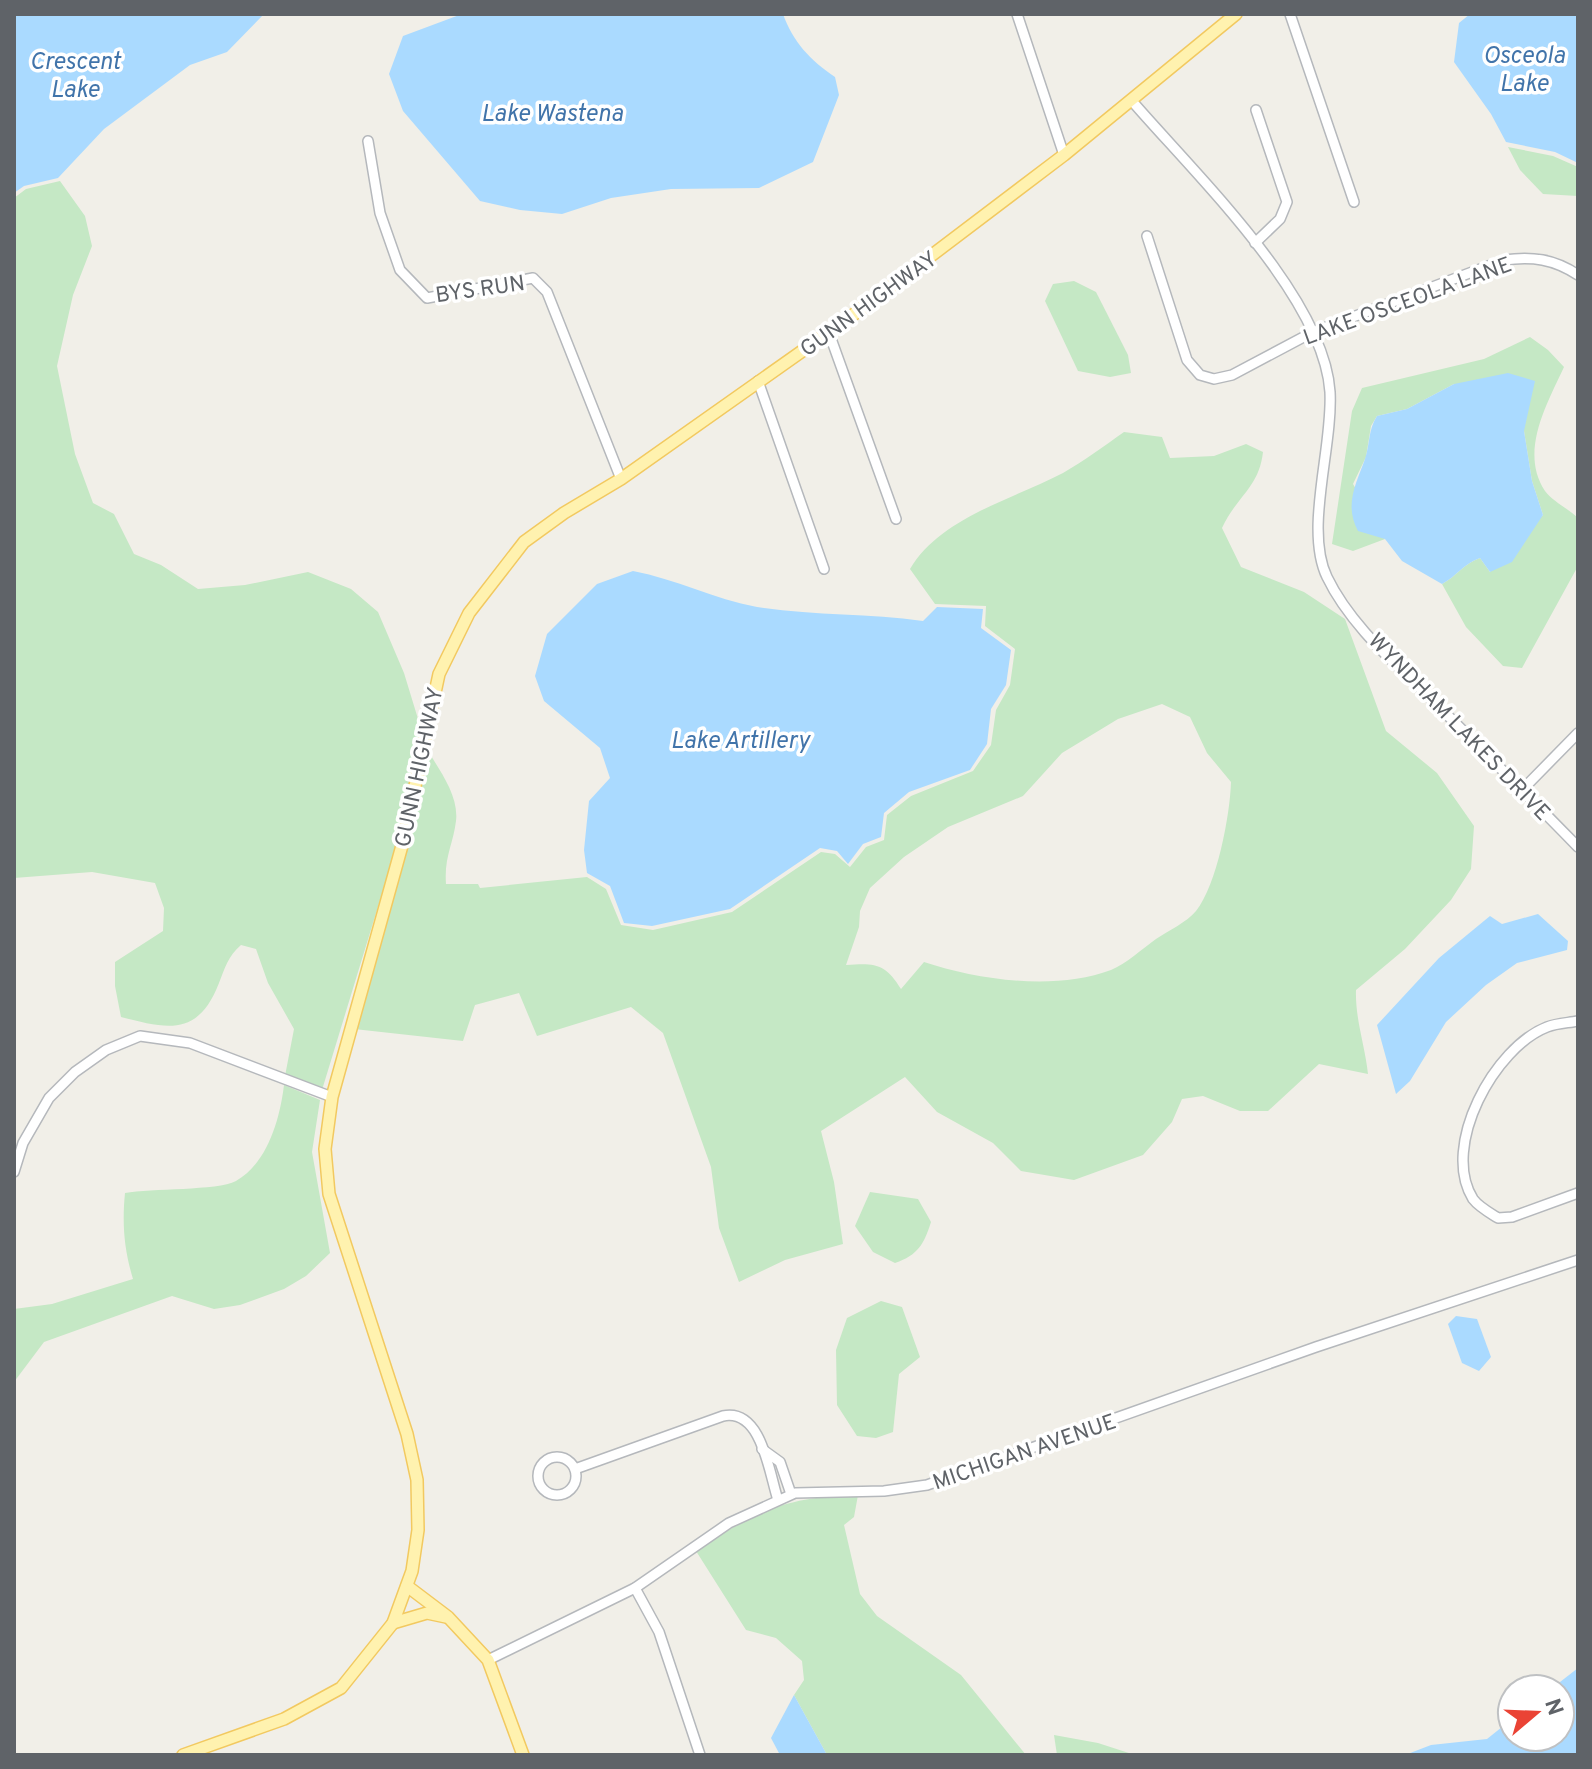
<svg xmlns="http://www.w3.org/2000/svg" width="1592" height="1769" font-family="Overpass,sans-serif">
  <rect width="100%" height="100%" fill="#f1efe8"/>
  <g fill="#c5e8c5" fill-rule="evenodd">
    <path d="M 1508,147 L 1553,156 L 1578,167 L 1578,196 L 1543,194 L 1520,170 Z"/>
    <path d="M 60,181 L 85,216 L 92,246 L 73,295 L 57,366 L 75,454 L 93,503 L 114,514 L 134,554 L 161,565 L 198,589 L 245,585 L 308,572 L 351,589 L 378,612 L 404,673 L 422,732 L 398,841 L 322,1090 L 285,1076 L 294,1029 L 268,983 L 256,949 L 241,945 C 228,956 225,968 219,983 C 198,1037 168,1029 121,1017 L 115,986 L 115,962 L 163,931 L 164,908 L 155,883 L 92,872 L 14,878 L 14,198 L 26,189 Z"/>
    <path d="M 1074,281 L 1096,292 L 1128,355 L 1131,373 L 1110,377 L 1078,371 L 1045,301 L 1053,284 Z"/>
    <path d="M 1530,337 L 1548,350 L 1564,367 C 1547,404 1519,452 1545,491 C 1552,501 1569,509 1578,518 L 1578,566 L 1522,668 L 1503,666 L 1466,627 L 1442,584 C 1457,576 1463,564 1480,558 L 1490,572 L 1543,515 L 1532,481 L 1524,431 L 1454,384 L 1407,409 L 1377,416 L 1371,426 L 1366,457 L 1353,484 L 1385,539 L 1353,551 L 1332,544 L 1352,411 L 1362,388 L 1484,359 Z"/>
    <path d="M 1124,432 L 1162,437 L 1170,458 L 1214,456 L 1246,444 L 1263,452 C 1259,488 1236,497 1222,528 L 1241,567 L 1304,592 L 1345,619 L 1386,731 L 1437,773 L 1474,826 L 1471,869 L 1451,900 L 1405,949 L 1356,990 C 1355,1019 1365,1045 1368,1074 L 1319,1064 L 1268,1111 L 1240,1111 L 1203,1096 L 1182,1099 L 1172,1122 L 1143,1155 L 1074,1180 L 1021,1171 L 993,1143 L 937,1112 L 905,1077 L 821,1131 L 834,1182 L 843,1244 L 785,1260 L 739,1282 L 719,1228 L 711,1167 L 663,1033 L 631,1007 L 537,1036 L 519,993 L 475,1005 L 463,1041 L 354,1029 L 428,751 C 440,771 459,796 456,821 C 453,845 444,857 446,884 L 478,884 L 480,888 L 587,877 L 606,889 L 621,925 L 653,930 L 732,912 L 821,852 L 835,854 L 850,867 L 866,847 L 884,840 L 887,815 L 911,796 L 973,771 L 991,745 L 996,710 L 1010,685 L 1015,649 L 985,626 L 986,606 L 935,604 L 910,569 C 940,518 1011,500 1063,473 C 1084,461 1104,446 1124,432 ZM 1162,704 L 1190,717 L 1207,753 L 1231,782 C 1230,815 1217,885 1196,911 C 1187,922 1168,931 1156,939 C 1142,949 1126,964 1111,970 C 1055,991 978,980 924,962 L 901,989 C 885,963 875,963 846,965 L 859,927 L 860,911 L 870,888 L 904,857 L 948,827 L 1023,796 L 1062,753 L 1118,719 Z"/>
    <path d="M 284,1085 L 320,1100 L 312,1152 L 330,1253 L 306,1276 L 284,1289 L 240,1305 L 214,1309 L 172,1296 L 44,1342 L 14,1382 L 14,1309 L 52,1304 L 133,1279 C 124,1249 122,1224 125,1193 C 151,1188 217,1191 236,1181 C 268,1163 280,1118 284,1085 Z"/>
    <path d="M 870,1192 L 918,1199 L 931,1222 C 924,1244 918,1255 895,1263 L 873,1252 L 855,1226 Z"/>
    <path d="M 881,1301 L 902,1307 L 920,1357 L 899,1374 L 893,1432 L 876,1438 L 857,1436 L 837,1405 L 836,1350 L 847,1318 Z"/>
    <path d="M 858,1495 L 854,1517 L 844,1525 L 860,1594 L 877,1616 L 961,1675 L 1026,1755 L 827,1755 L 794,1695 L 804,1680 L 802,1661 L 776,1638 L 746,1630 L 696,1551 C 754,1512 787,1496 858,1495 Z"/>
    <path d="M 1054,1735 L 1098,1743 L 1135,1755 L 1057,1755 Z"/>
  </g>
  <g fill="#aadaff">
    <path d="M 14,14 L 264,14 L 227,52 L 190,65 L 104,129 L 58,178 L 24,186 L 14,193 Z"/>
    <path d="M 462,14 L 783,14 C 793,42 810,60 835,77 L 839,95 L 813,162 L 759,188 L 671,189 L 611,198 L 562,214 L 520,210 L 480,201 L 403,111 L 389,74 L 403,36 Z"/>
    <path d="M 1470,14 L 1578,14 L 1578,163 L 1555,152 L 1506,142 L 1491,114 L 1454,62 L 1459,23 Z"/>
    <path d="M 1508,373 L 1535,381 L 1524,431 L 1532,481 L 1543,515 L 1512,562 L 1490,572 L 1480,558 C 1463,564 1457,576 1442,584 L 1402,561 L 1385,539 L 1358,531 C 1344,505 1356,484 1365,459 C 1370,444 1368,430 1377,416 L 1407,409 L 1454,384 Z"/>
    <path d="M 633,571 C 676,579 714,599 757,607 C 813,616 868,613 923,621 L 937,607 L 983,609 L 981,628 L 1011,650 L 1006,685 L 991,709 L 987,744 L 970,770 L 909,792 L 884,813 L 881,837 L 863,844 L 848,864 L 837,851 L 820,848 L 730,909 L 652,926 L 624,923 L 610,886 L 587,873 L 584,850 L 589,801 L 610,778 L 600,748 L 544,701 L 535,676 L 547,634 L 597,584 Z"/>
    <path d="M 1538,914 L 1568,941 L 1567,950 L 1517,963 L 1486,985 L 1446,1022 L 1410,1081 L 1396,1094 L 1377,1025 L 1439,958 L 1490,916 L 1502,924 Z"/>
    <path d="M 1456,1316 L 1477,1319 L 1491,1357 L 1479,1371 L 1462,1363 L 1448,1324 Z"/>
    <path d="M 1578,1668 L 1578,1755 L 1405,1755 L 1431,1745 L 1487,1739 L 1512,1719 L 1512,1737 L 1560,1737 L 1560,1689 L 1551,1689 Z"/>
    <path d="M 794,1695 L 827,1755 L 780,1755 L 771,1738 Z"/>
  </g>
  <g fill="none" stroke-linecap="round" stroke-linejoin="round">
    <g stroke="#b5b8bc" stroke-width="12">
      <g id="minor">
        <path d="M 1017,14 L 1064,155"/>
        <path d="M 1290,14 L 1354,202"/>
        <path d="M 1132,101 C 1194,173 1324,297 1330,392 C 1333,448 1304,529 1327,577 C 1350,625 1396,664 1433,701 C 1482,749 1530,798 1578,847"/>
        <path d="M 368,141 L 380,213 L 400,270 L 427,298 L 533,278 L 547,292 L 621,479"/>
        <path d="M 1147,236 L 1187,360 L 1200,375 L 1214,379 L 1232,375 L 1313,332 L 1504,260 C 1532,256 1554,259 1578,275"/>
        <path d="M 1255,243 L 1280,219 L 1287,202 L 1256,110"/>
        <path d="M 829,333 L 896,519"/>
        <path d="M 758,381 L 824,569"/>
        <path d="M 1522,790 L 1578,733"/>
        <path d="M 1578,1021 C 1568,1023 1557,1023 1547,1027 C 1495,1047 1440,1146 1473,1199 C 1479,1207 1490,1213 1498,1218 L 1512,1217 L 1578,1193"/>
        <path d="M 14,1172 L 23,1143 L 49,1098 L 75,1072 L 106,1050 L 140,1036 L 190,1043 L 332,1097"/>
        <path d="M 762,1449 L 780,1462 L 791,1494"/>
        <circle cx="557" cy="1476" r="19"/>
        <path d="M 575,1469 L 723,1416 C 762,1408 769,1473 778,1500"/>
        <path d="M 635,1588 L 659,1632 L 700,1755"/>
        <path d="M 488,1660 L 635,1588 L 729,1523 L 795,1493 L 884,1491 L 927,1485 L 1316,1347 L 1578,1260"/>
      </g>
    </g>
    <g stroke="#f2c960" stroke-width="14">
      <g id="major">
        <path d="M 407,1586 L 448,1617 L 488,1660 L 523,1755"/>
        <path d="M 393,1623 L 427,1613 L 446,1617"/>
        <path d="M 183,1755 L 284,1719 L 341,1688 L 393,1623 L 412,1571 L 418,1530 L 417,1480 L 407,1434 L 329,1194 L 325,1149 L 332,1097 L 403,842 L 439,674 L 469,613 L 524,542 L 564,513 L 621,479 L 849,318 L 1064,155 L 1236,14"/>
      </g>
    </g>
    <use href="#minor" stroke="#fff" stroke-width="9"/>
    <use href="#major" stroke="#fff2af" stroke-width="11"/>
  </g>
  <g text-anchor="middle" stroke-width="7" stroke-linejoin="round" paint-order="stroke">
    <g font-size="22" fill="#5f6368" stroke="#fff">
      <text transform="translate(480 288) rotate(-8)" y="8">BYS RUN</text>
      <text transform="translate(1407 300) rotate(-20)" y="8">LAKE OSCEOLA LANE</text>
      <text transform="translate(868 303) rotate(-36)" y="8">GUNN HIGHWAY</text>
      <text transform="translate(1460 726) rotate(46)" y="8">WYNDHAM LAKES DRIVE</text>
      <text transform="translate(418 767) rotate(-78)" y="8">GUNN HIGHWAY</text>
      <text transform="translate(1024 1451) rotate(-19)" y="8">MICHIGAN AVENUE</text>
    </g>
    <g font-size="24" font-style="italic" fill="#4174aa" stroke="#fff">
      <text x="1524" y="63">Osceola<tspan x="1524" dy="28">Lake</tspan></text>
      <text x="75" y="69">Crescent<tspan x="75" dy="28">Lake</tspan></text>
      <text x="552" y="121">Lake Wastena</text>
      <text x="740" y="748">Lake Artillery</text>
    </g>
  </g>
  <rect width="1592" height="1769" fill="none" stroke="#5f6368" stroke-width="32"/>
  <g transform="translate(1536 1713) rotate(71)"><circle r="38" fill="#ffffff" stroke="#bfc1c3" stroke-width="2"/>
  <path d="M0-6L14 30L0 20L-14 30Z" fill="#ea4335"/>
  <text y="-12" font-size="22" font-weight="bold" text-anchor="middle" fill="#5f6368">N</text>
  </g>
</svg>
